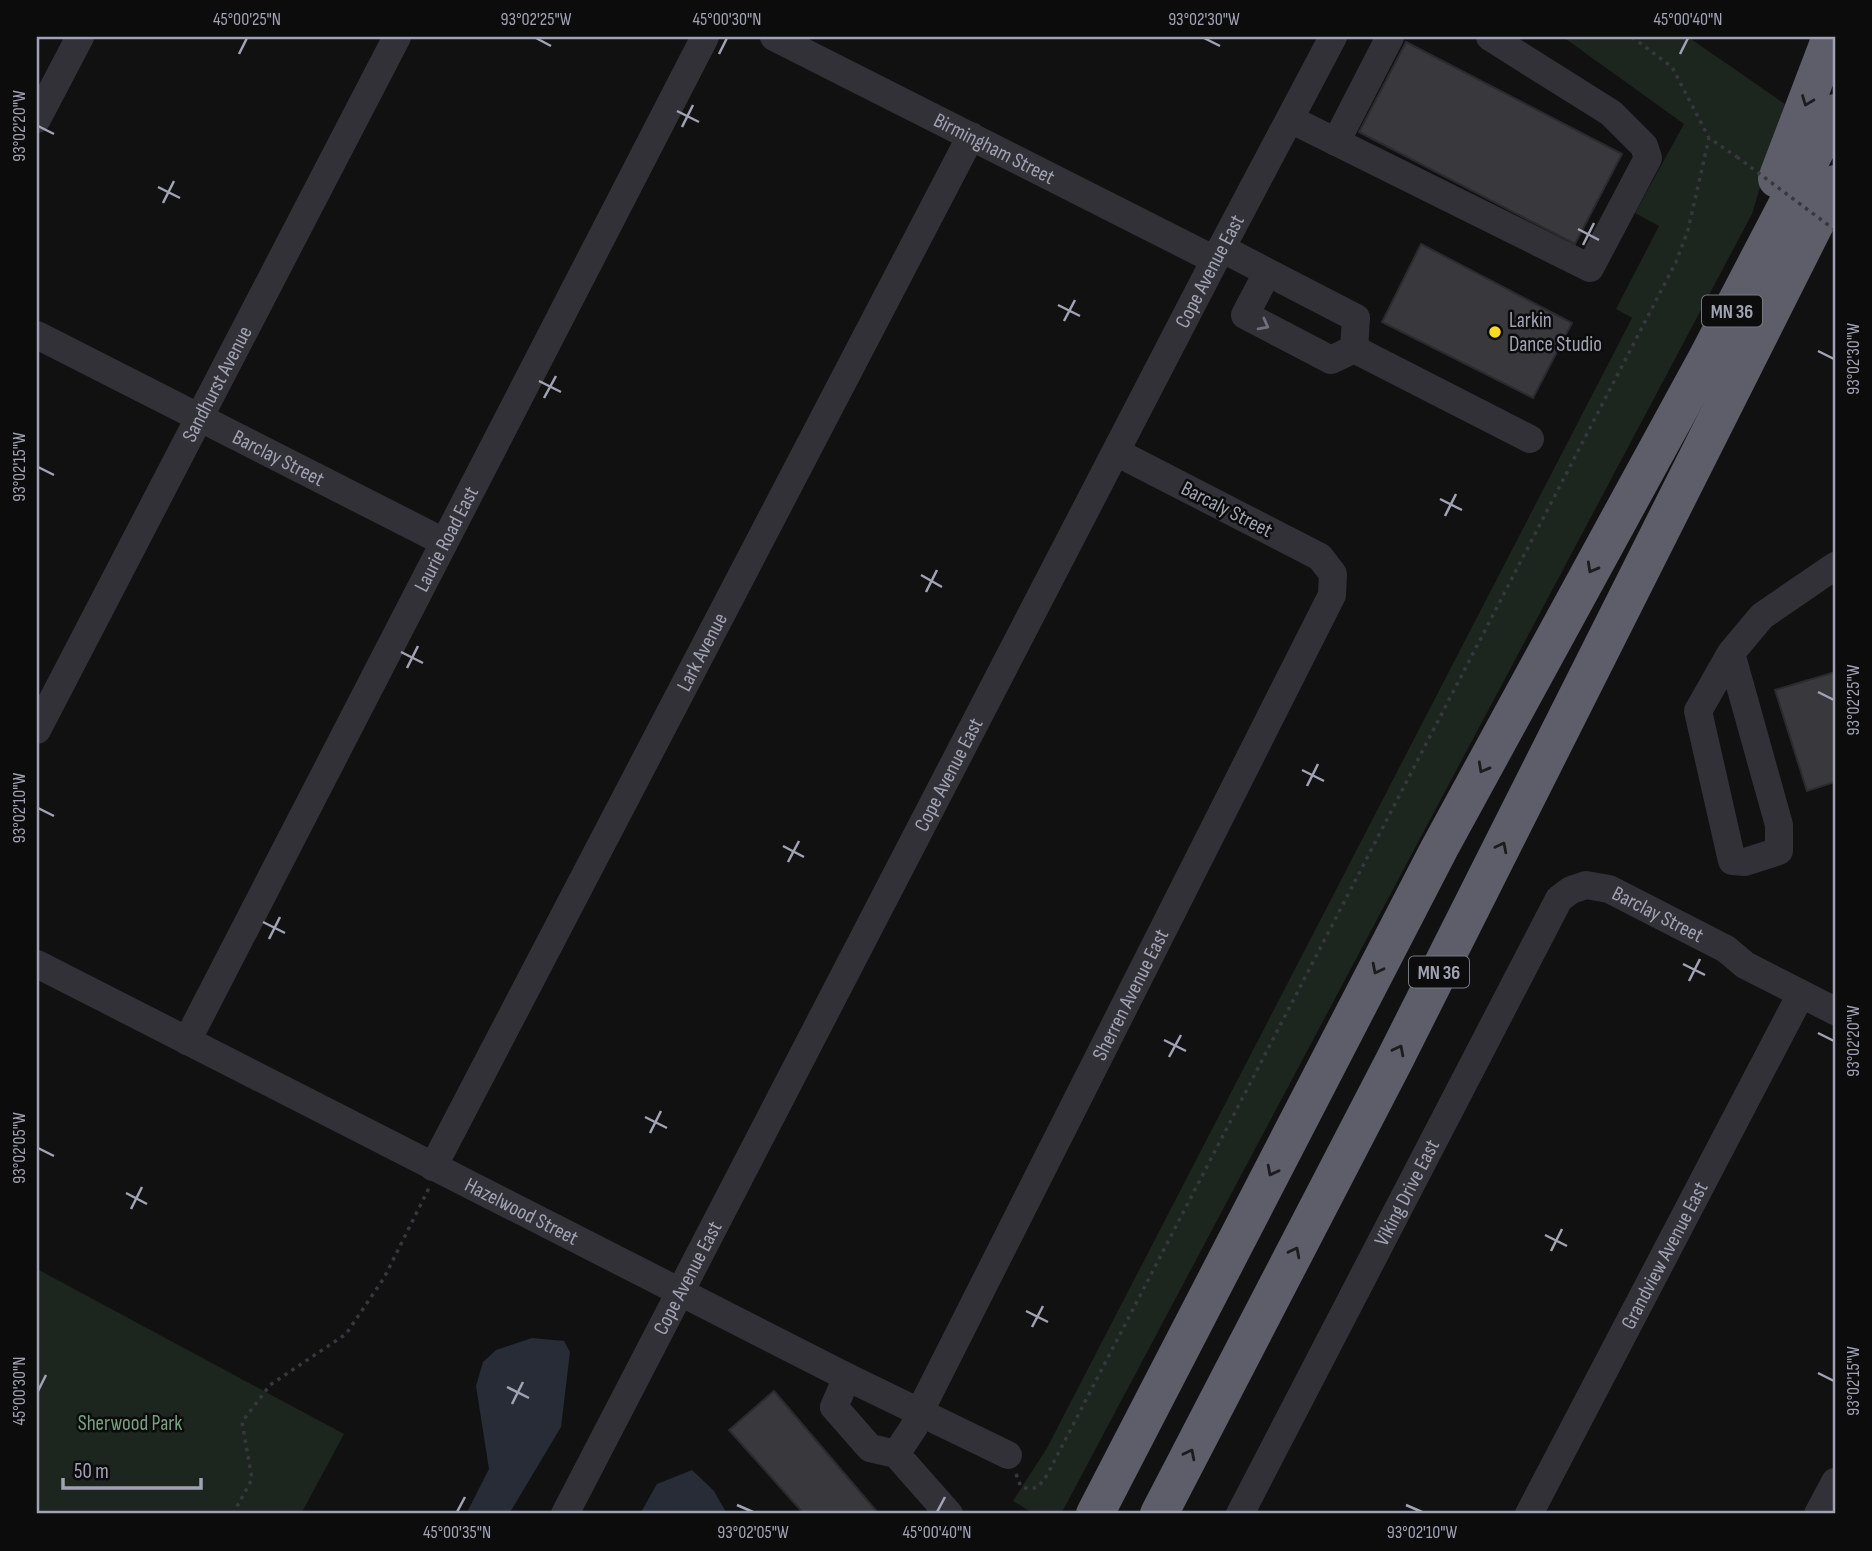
<svg xmlns="http://www.w3.org/2000/svg" width="1872" height="1551" font-family="'Sofia Sans Condensed',sans-serif">
  <rect width="100%" height="100%" fill="#111112"/>
  <g fill="#1d251f">
    <path d="M 1563,37 L 1688,37 L 1785,104 L 1752,214 L 1061,1514 L 1034,1514 L 1013,1501 L 1047,1448 L 1632,318 L 1616,309 L 1659,226 L 1635,213 L 1684,124 Z"/>
    <path d="M 37,1269 L 344,1434 L 301,1514 L 37,1514 Z"/>
  </g>
  <g fill="#272c36">
    <path d="M 532,1338 L 564,1341 L 570,1352 L 561,1427 L 509,1514 L 466,1514 L 489,1469 L 476,1386 L 483,1362 L 496,1350 Z"/>
    <path d="M 692,1470 L 714,1491 L 727,1514 L 640,1514 L 657,1484 Z"/>
  </g>
  <g fill="#38383d" stroke="#2b2a2e" stroke-width="2">
    <path d="M 1406,42 L 1622,154 L 1575,244 L 1359,132 Z"/>
    <path d="M 1421,244 L 1572,323 L 1533,398 L 1382,322 Z"/>
    <path d="M 1835,672 L 1835,782 L 1807,791 L 1775,690 Z"/>
    <path d="M 774,1391 L 879,1514 L 804,1514 L 729,1430 Z"/>
  </g>
  <g fill="none" stroke-linecap="round" stroke-linejoin="round">
    <g stroke="#37383e" stroke-width="3.5" stroke-dasharray="3.5 5" stroke-linecap="butt">
      <path d="M 1632,37 L 1672,67 L 1709,138 L 1737,157"/>
      <path d="M 1016,1474 L 1021,1487 C 1036,1491 1039,1487 1047,1475 L 1676,262 L 1688,230 L 1709,138"/>
      <path d="M 233,1514 L 252,1479 L 242,1422 L 270,1385 L 346,1334 L 384,1278 L 429,1188"/>
    </g>
    <g stroke="#323137" stroke-width="28">
      <path id="s1" d="M 774,37 L 1215,260"/>
      <path d="M 37,119 L 80,37"/>
      <path d="M 1290,119 L 1590,268 L 1648,158 L 1644,146 L 1611,113 L 1490,37"/>
      <path d="M 1336,142 L 1390,37"/>
      <path d="M 1221,248 L 1356,318 L 1354,349"/>
      <path d="M 1267,273 L 1245,315 L 1331,360 L 1354,349"/>
      <path id="s2" d="M 37,335 L 444,542"/>
      <path d="M 1354,349 L 1530,439"/>
      <path d="M 1731,653 L 1779,825 L 1779,851 L 1745,862 L 1732,861 L 1698,711 L 1731,653 L 1762,616 L 1835,566"/>
      <path id="s3" d="M 37,730 L 397,37"/>
      <path id="s4" d="M 37,964 L 847,1377 L 1008,1455"/>
      <path id="s5" d="M 187,1041 L 705,37"/>
      <path id="s6" d="M 433,1167 L 971,136"/>
      <path d="M 847,1377 L 834,1407 L 870,1448 L 896,1454 L 949,1514"/>
      <path id="s7" d="M 896,1454 L 914,1427 L 919,1413 L 1332,595 L 1333,574 L 1320,557 L 1116,452"/>
      <path id="s8" d="M 565,1514 L 1215,260 L 1333,37"/>
      <path id="s9" d="M 1240,1514 L 1559,899 L 1571,890 L 1586,885 L 1609,889 L 1726,949 L 1745,965 L 1835,1011"/>
      <path id="s10" d="M 1529,1514 L 1801,994"/>
      <path d="M 1818,1514 L 1835,1482"/>
    </g>
    <g stroke="#5d5e69" stroke-width="38">
      <path d="M 1777,179 L 1831,37"/>
      <path d="M 1095,1514 L 1439,849 L 1706,360 L 1835,113"/>
      <path d="M 1159,1514 L 1394,1061 L 1835,184"/>
    </g>
    <path stroke="#37383e" stroke-width="3.5" stroke-dasharray="3.5 5" stroke-linecap="butt" d="M 1737,157 L 1835,230"/>
  </g>
  <defs><path id="oneway-chevron" d="M-2-3.5L2.5 0L-2 3.5" fill="none" stroke-width="1.6" stroke-linecap="round" stroke-linejoin="round" transform="scale(1.75)"/></defs>
  <g stroke="#1c1c1f">
    <use href="#oneway-chevron" transform="translate(1807 101) rotate(111)"/>
    <use href="#oneway-chevron" transform="translate(1592 568) rotate(119)"/>
    <use href="#oneway-chevron" transform="translate(1483 768) rotate(119)"/>
    <use href="#oneway-chevron" transform="translate(1502 847) rotate(-63)"/>
    <use href="#oneway-chevron" transform="translate(1377 969) rotate(117)"/>
    <use href="#oneway-chevron" transform="translate(1399 1050) rotate(-63)"/>
    <use href="#oneway-chevron" transform="translate(1272 1171) rotate(117)"/>
    <use href="#oneway-chevron" transform="translate(1295 1252) rotate(-63)"/>
    <use href="#oneway-chevron" transform="translate(1190 1454) rotate(-63)"/>
  </g>
  <use stroke="#6f707c" href="#oneway-chevron" transform="translate(1264 325) rotate(28)"/>
  <path fill="none" stroke="#a1a3b4" stroke-width="2.5" d="M 536,38 L 551,46M 1204,38 L 1220,46M 239,54 L 247,38M 719,54 L 727,38M 1680,54 L 1688,38M 677,111 L 699,122M 38,126 L 54,134M 682,127 L 693,105M 158,187 L 180,198M 163,203 L 174,181M 1578,229 L 1599,240M 1583,245 L 1594,223M 1058,305 L 1080,316M 1064,321 L 1075,300M 1818,351 L 1834,359M 539,381 L 561,392M 544,398 L 556,376M 38,467 L 54,475M 1440,499 L 1462,510M 1445,516 L 1456,494M 921,575 L 942,587M 926,592 L 937,570M 401,652 L 423,663M 407,668 L 418,646M 1818,692 L 1834,700M 1302,770 L 1324,781M 1307,786 L 1318,764M 38,808 L 54,816M 783,846 L 804,857M 788,862 L 799,841M 263,922 L 285,933M 269,939 L 280,917M 1683,964 L 1705,975M 1689,981 L 1700,959M 1818,1033 L 1834,1041M 1164,1040 L 1186,1051M 1169,1057 L 1181,1035M 645,1117 L 667,1128M 650,1133 L 661,1111M 38,1148 L 54,1156M 126,1193 L 147,1204M 131,1209 L 142,1187M 1545,1235 L 1567,1246M 1551,1251 L 1562,1229M 1026,1311 L 1048,1322M 1032,1327 L 1043,1306M 1818,1373 L 1834,1381M 507,1387 L 529,1398M 38,1391 L 46,1375M 512,1404 L 523,1382M 737,1505 L 753,1512M 1406,1505 L 1422,1512M 457,1512 L 465,1497M 937,1512 L 945,1497"/>
  <circle fill="#fcdb1f" stroke="#0c0c0d" stroke-width="2.5" cx="1495" cy="332" r="7"/>
  <g text-anchor="middle" stroke-width="5" stroke-linejoin="round" paint-order="stroke">
    <g fill="#0c0c0d" stroke="#747682" stroke-width="2">
      <rect x="1702" y="295.5" width="60" height="31" rx="5"/>
      <rect x="1409" y="956.5" width="60" height="31" rx="5"/>
    </g>
    <g font-size="19" font-weight="bold" fill="#a1a3b4">
      <text x="1732" y="318">MN 36</text>
      <text x="1439" y="979">MN 36</text>
    </g>
    <g font-size="21" fill="#a1a3b4" stroke="#0c0c0d">
      <text dy="7" stroke="none"><textPath href="#s1" startOffset="247">Birmingham Street</textPath></text>
      <text dy="7" stroke="none"><textPath href="#s8" startOffset="1400">Cope Avenue East</textPath></text>
      <text dy="7" stroke="none"><textPath href="#s3" startOffset="390">Sandhurst Avenue</textPath></text>
      <text dy="7" stroke="none"><textPath href="#s2" startOffset="271">Barclay Street</textPath></text>
      <text transform="translate(1227 509) rotate(27)" y="7">Barcaly Street</text>
      <text dy="7" stroke="none"><textPath href="#s5" startOffset="565">Laurie Road East</textPath></text>
      <text dy="7" stroke="none"><textPath href="#s6" startOffset="581">Lark Avenue</textPath></text>
      <text dy="7" stroke="none"><textPath href="#s8" startOffset="833">Cope Avenue East</textPath></text>
      <text dy="7" stroke="none"><textPath href="#s9" startOffset="802">Barclay Street</textPath></text>
      <text dy="7" stroke="none"><textPath href="#s7" startOffset="516">Sherren Avenue East</textPath></text>
      <text dy="7" stroke="none"><textPath href="#s9" startOffset="362">Viking Drive East</textPath></text>
      <text dy="7" stroke="none"><textPath href="#s4" startOffset="544">Hazelwood Street</textPath></text>
      <text dy="7" stroke="none"><textPath href="#s10" startOffset="292">Grandview Avenue East</textPath></text>
      <text dy="7" stroke="none"><textPath href="#s8" startOffset="266">Cope Avenue East</textPath></text>
    </g>
    <g font-size="21" fill="#a1a3b4" stroke="#0c0c0d" text-anchor="start">
      <text x="1509" y="327">Larkin<tspan x="1509" dy="24">Dance Studio</tspan></text>
    </g>
    <g font-size="21" fill="#77a081" stroke="#0c0c0d">
      <text x="130" y="1430">Sherwood Park</text>
    </g>
  </g>
  <rect width="1872" height="1551" fill="none" stroke="#0c0c0d" stroke-width="77"/>
  <path d="M63 1478v10h138v-10" fill="none" stroke="#a1a3b4" stroke-width="3.5"/>
  <text x="74" y="1478" font-size="21" fill="#a1a3b4" stroke="#0c0c0d" stroke-width="5" paint-order="stroke">50 m</text>
  <rect x="38" y="38" width="1796" height="1474" fill="none" stroke="#a1a3b4" stroke-width="2.5"/>
  <g font-size="18" text-anchor="middle" fill="#a1a3b4">
    <text x="247" y="25">45°00'25"N</text>
    <text x="536" y="25">93°02'25"W</text>
    <text x="727" y="25">45°00'30"N</text>
    <text x="1204" y="25">93°02'30"W</text>
    <text x="1688" y="25">45°00'40"N</text>
    <text transform="translate(19 126) rotate(-90)" y="6">93°02'20"W</text>
    <text transform="translate(1853 359) rotate(-90)" y="6">93°02'30"W</text>
    <text transform="translate(19 467) rotate(-90)" y="6">93°02'15"W</text>
    <text transform="translate(1853 700) rotate(-90)" y="6">93°02'25"W</text>
    <text transform="translate(19 808) rotate(-90)" y="6">93°02'10"W</text>
    <text transform="translate(1853 1041) rotate(-90)" y="6">93°02'20"W</text>
    <text transform="translate(19 1148) rotate(-90)" y="6">93°02'05"W</text>
    <text transform="translate(1853 1381) rotate(-90)" y="6">93°02'15"W</text>
    <text transform="translate(19 1391) rotate(-90)" y="6">45°00'30"N</text>
    <text x="457" y="1538">45°00'35"N</text>
    <text x="753" y="1538">93°02'05"W</text>
    <text x="937" y="1538">45°00'40"N</text>
    <text x="1422" y="1538">93°02'10"W</text>
  </g>
</svg>
